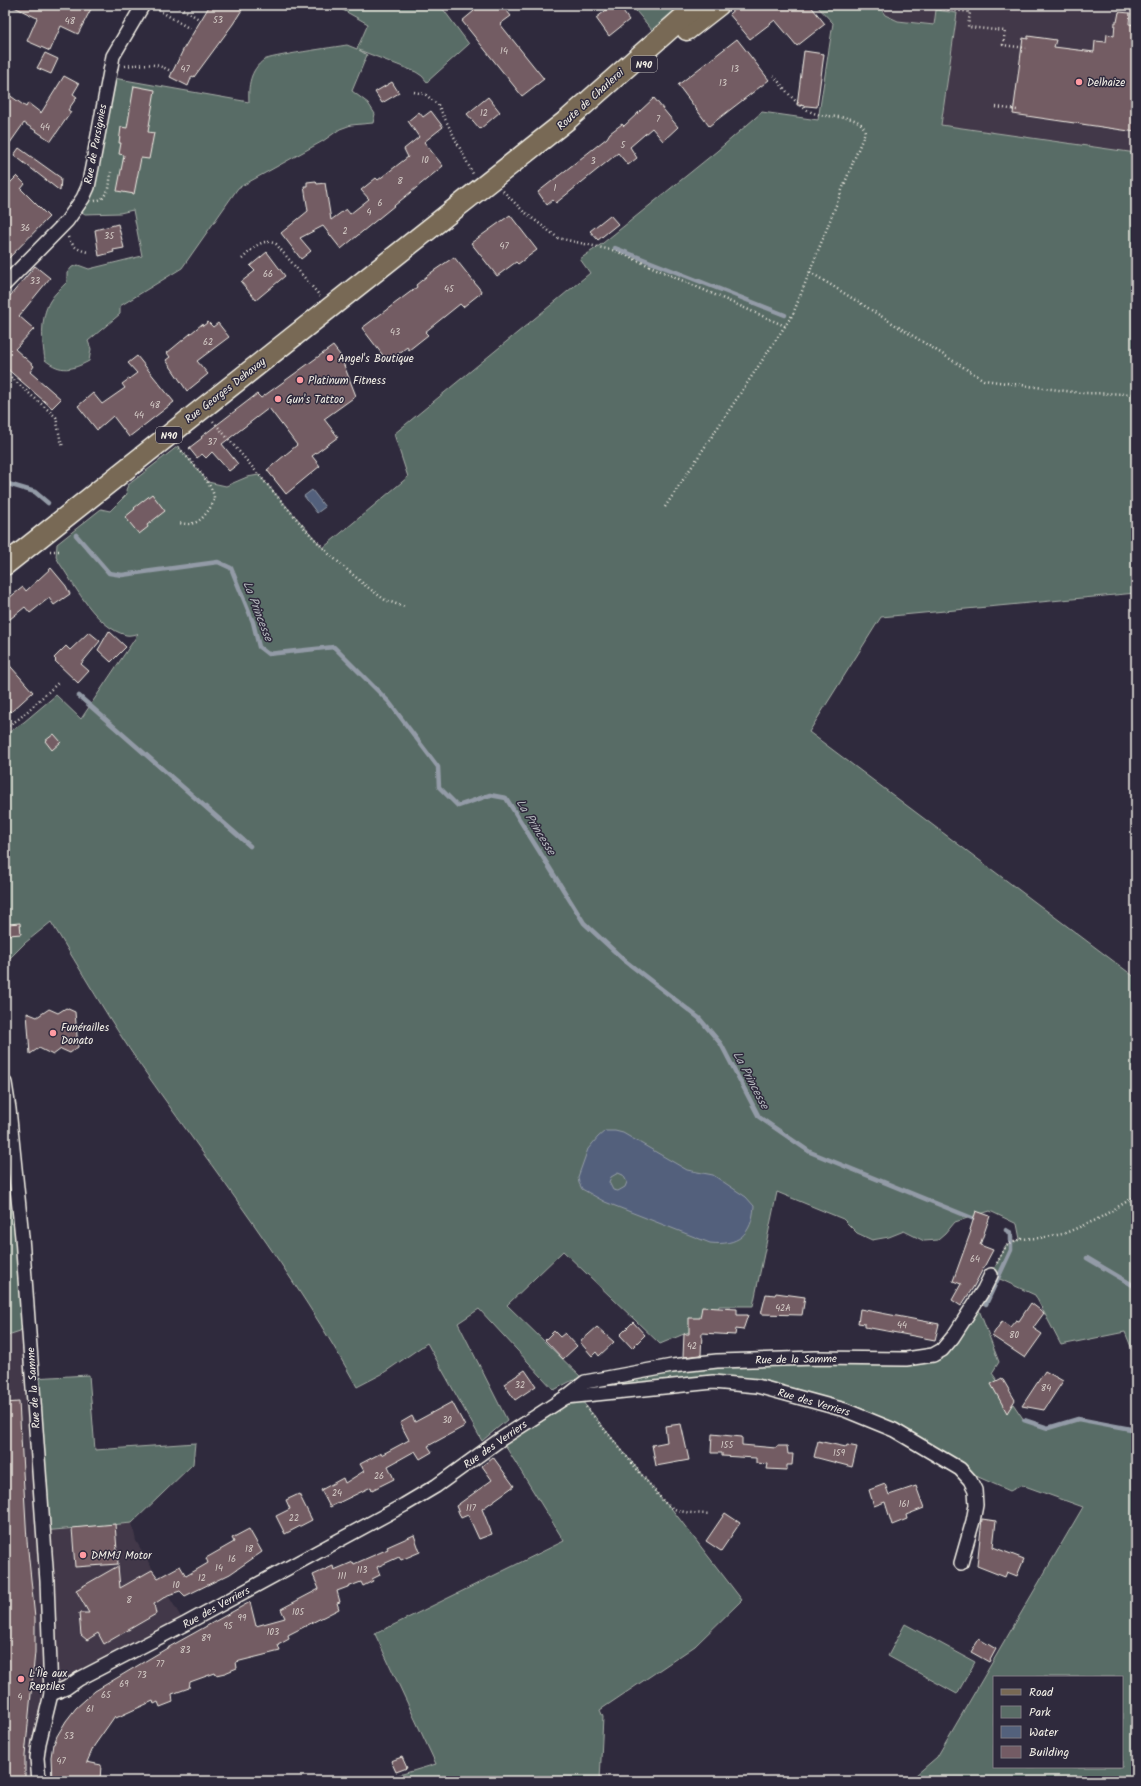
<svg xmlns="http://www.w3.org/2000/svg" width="1141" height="1786" font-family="Kalam,sans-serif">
  <rect width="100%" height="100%" fill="#2f2a3d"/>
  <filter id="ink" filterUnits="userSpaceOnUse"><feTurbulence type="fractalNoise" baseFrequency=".025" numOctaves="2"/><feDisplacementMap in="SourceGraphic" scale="8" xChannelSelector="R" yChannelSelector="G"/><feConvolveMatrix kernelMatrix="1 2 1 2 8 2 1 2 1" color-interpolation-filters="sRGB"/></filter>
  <g filter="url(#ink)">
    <g fill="#433949">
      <path d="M 878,5 L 1105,5 L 1136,10 L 1136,153 L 941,125 L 956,21 L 936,10 L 934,25 L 898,21 L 885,15 Z"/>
      <path d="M 28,1318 L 43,1531 L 132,1523 L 136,1541 L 185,1624 L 51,1694 L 39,1781 L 5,1781 L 5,1336 L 9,1336 Z"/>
    </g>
    <g fill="#596c66" stroke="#a6aea7" fill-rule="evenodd">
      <path d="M 334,5 L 440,5 L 469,44 L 427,82 L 422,76 L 416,72 L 359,50 L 367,55 L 352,91 L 368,103 L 375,114 L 373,123 L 351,125 L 340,129 L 323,141 L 238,188 L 182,268 L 120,306 L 120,314 L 88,341 L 91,349 L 89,361 C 72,370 61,373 45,360 C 42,341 40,318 50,301 C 54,294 61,288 67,282 L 67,273 L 72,267 L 78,265 L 89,269 L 142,256 L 133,210 L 120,213 L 85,214 L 77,209 L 108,77 L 249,102 C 248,86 250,70 264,60 C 270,56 335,47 347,45 L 357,49 L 368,24 Z"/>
      <path d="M 631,5 L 683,5 L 652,30 Z"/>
      <path d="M 816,5 L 878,5 L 885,15 L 898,21 L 934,25 L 936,10 L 957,13 L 941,125 L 1136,153 L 1136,593 L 881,617 L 809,732 L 1136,978 L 1136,1359 L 1125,1332 L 1061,1345 L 1035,1295 L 991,1275 L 1006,1246 L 1020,1239 L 1017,1224 L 990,1211 L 955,1222 L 945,1234 L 938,1240 L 924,1241 L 904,1231 L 889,1237 L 872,1240 L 857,1233 L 843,1219 L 777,1192 L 753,1306 L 719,1306 L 715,1321 L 660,1344 L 563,1251 L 507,1305 L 583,1379 L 571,1381 L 554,1390 L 479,1309 L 458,1323 L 507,1420 L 482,1441 L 427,1343 L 382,1374 L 357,1387 C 295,1274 215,1172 141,1066 C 109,1020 81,970 51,922 L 25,943 L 7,961 L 5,961 L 5,735 L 24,722 L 56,695 L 81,719 L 138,634 C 134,634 130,636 126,635 C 96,627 77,589 60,564 L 56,557 L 57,544 L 101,509 L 110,511 L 127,494 L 126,490 L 128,485 L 178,446 L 208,482 L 226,486 L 247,477 L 259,475 L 323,548 L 408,477 L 394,434 L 590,273 L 580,259 L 603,243 L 717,151 L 762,112 L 818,120 L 833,23 Z"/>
      <path d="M 5,1108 L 28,1318 L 20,1331 L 5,1336 Z"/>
      <path d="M 976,1302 L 999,1362 L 992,1373 L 1024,1420 L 1048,1428 L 1078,1419 L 1136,1430 L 1136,1781 L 909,1781 L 937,1757 L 1083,1507 L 1022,1485 L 1010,1491 L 960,1469 L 894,1430 L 757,1386 L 590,1395 L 585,1382 L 672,1366 L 933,1355 ZM 994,1677 L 1122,1677 L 1122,1767 L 994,1767 Z"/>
      <path d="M 89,1375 L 95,1450 L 195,1443 L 193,1464 L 132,1523 L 43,1531 L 32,1378 Z"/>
      <path d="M 578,1396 L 664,1502 L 671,1508 L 742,1600 L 695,1646 L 600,1710 L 603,1717 L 600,1781 L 379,1781 L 436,1764 L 375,1634 L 564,1541 L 501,1439 Z"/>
      <path d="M 905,1624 L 975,1662 L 957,1694 L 888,1656 Z"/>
    </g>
    <g fill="#53617c" stroke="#939ba7" fill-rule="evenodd">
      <path d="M 312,490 L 325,507 L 317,513 L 304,496 Z"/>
      <path d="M 605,1131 L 615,1131 L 623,1133 L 687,1170 L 713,1175 L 746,1197 L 754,1206 C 752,1235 738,1246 710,1243 L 605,1202 L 582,1189 L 579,1183 L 578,1177 L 588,1149 L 598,1137 ZM 618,1173 L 623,1175 L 627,1182 L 625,1187 L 618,1191 L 613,1190 L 609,1182 L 611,1177 Z"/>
    </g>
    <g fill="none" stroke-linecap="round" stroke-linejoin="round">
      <g stroke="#939ba7" stroke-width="4.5">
        <path d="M 615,248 L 785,315"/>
        <path d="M 5,483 L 35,492 L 48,503"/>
        <path d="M 76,535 L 109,573 L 122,575 L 218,562 L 231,568 L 253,622 L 259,647 L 268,654 L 334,647 L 389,702 L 438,767 L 439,787 L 458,806 L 490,795 L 506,798 L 584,923 L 624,960 L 699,1018 L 721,1044 L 759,1117 L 810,1152 L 972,1218"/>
        <path d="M 79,696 L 250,846"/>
        <path d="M 1087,1258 L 1136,1287"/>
        <path d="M 986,1304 L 1011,1250 L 1011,1233 L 1006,1230"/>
        <path d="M 1024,1420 L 1048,1428 L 1078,1419 L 1136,1430"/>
      </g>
    </g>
    <g fill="#735b64" stroke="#f4f1e8">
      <path d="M 10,5 L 93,5 L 78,34 L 61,26 L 50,51 L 27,41 L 37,18 Z"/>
      <path d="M 210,5 L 245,5 L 233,24 L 194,77 L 192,76 L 188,86 L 170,77 L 184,48 Z"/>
      <path d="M 470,5 L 502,5 L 511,16 L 500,24 L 544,79 L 522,96 L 462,21 L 474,11 Z"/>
      <path d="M 613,5 L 618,5 L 629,20 L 609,36 L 596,18 Z"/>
      <path d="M 739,5 L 810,5 L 825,24 L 797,46 L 775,20 L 750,39 L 729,14 Z"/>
      <path d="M 1119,12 L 1130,13 L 1129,24 L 1136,25 L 1136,132 L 1013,114 L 1023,38 L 1028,39 L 1028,36 L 1056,40 L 1054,47 L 1094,52 L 1095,41 L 1106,42 L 1107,34 L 1114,36 L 1115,22 L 1117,22 Z"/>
      <path d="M 737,39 L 769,80 L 709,126 L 678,85 Z"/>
      <path d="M 804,51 L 824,54 L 817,107 L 797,105 Z"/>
      <path d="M 45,53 L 58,59 L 51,74 L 37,68 Z"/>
      <path d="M 64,76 L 79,84 L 73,94 L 77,97 L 68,110 L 71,112 L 51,141 L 24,123 L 5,150 L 5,92 L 26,107 L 28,103 L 41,113 Z"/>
      <path d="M 392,82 L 399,93 L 382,103 L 375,92 Z"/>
      <path d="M 134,86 L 155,90 L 148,132 L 154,133 L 149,159 L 141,158 L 134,194 L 117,191 L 124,155 L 119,154 L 121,143 L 119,143 L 121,127 L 127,128 Z"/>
      <path d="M 488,97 L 500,112 L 480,129 L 467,114 Z"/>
      <path d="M 654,98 L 678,127 L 663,141 L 652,128 L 630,147 L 637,158 L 628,165 L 618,153 L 556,203 L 553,200 L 547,205 L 538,192 L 607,138 L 610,133 L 622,124 L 624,126 Z"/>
      <path d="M 431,111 L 443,127 L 424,142 L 443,166 L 341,249 L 323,226 L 300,238 L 311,251 L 301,259 L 281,233 L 308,211 L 304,186 L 307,186 L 307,182 L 316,181 L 317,184 L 325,183 L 331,220 L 346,209 L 350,214 L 369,199 L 361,190 L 376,178 L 378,180 L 408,157 L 404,149 L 419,137 L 408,121 L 419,112 L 423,117 Z"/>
      <path d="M 19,148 L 61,178 L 60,191 L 14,155 Z"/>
      <path d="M 17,176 L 25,184 L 21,189 L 49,217 L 5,262 L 5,188 Z"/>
      <path d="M 510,215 L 537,250 L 518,264 L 516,262 L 497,276 L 471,243 Z"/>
      <path d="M 610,215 L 618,224 L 598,240 L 590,231 Z"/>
      <path d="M 118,224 L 124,248 L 113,250 L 114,252 L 99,256 L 95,230 Z"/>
      <path d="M 267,252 L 285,276 L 256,300 L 241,282 L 255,271 L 250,266 Z"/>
      <path d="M 454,257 L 482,292 L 463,307 L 460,304 L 425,332 L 428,335 L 409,350 L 407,347 L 388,362 L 362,328 L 417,287 L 416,285 L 432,272 Z"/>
      <path d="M 35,266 L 50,278 L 19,316 L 34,329 L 15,349 L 34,366 L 30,372 L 61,399 L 52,408 L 5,367 L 5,302 Z"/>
      <path d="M 208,322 L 213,327 L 218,323 L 229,337 L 197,361 L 208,374 L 187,391 L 166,360 L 170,357 L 167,353 L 202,324 L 203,326 Z"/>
      <path d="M 333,346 L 340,355 L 356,396 L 324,419 L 338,437 L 312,456 L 320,466 L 286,494 L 267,470 L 297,445 L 269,408 L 222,444 L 238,464 L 229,471 L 212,452 L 206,458 L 202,454 L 197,458 L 189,448 L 202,438 L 201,437 L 257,394 L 261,398 Z"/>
      <path d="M 137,356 L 174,402 L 129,437 L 113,416 L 97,430 L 78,406 L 93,393 L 102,404 L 125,388 L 122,384 L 137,373 L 128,363 Z"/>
      <path d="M 152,494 L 165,511 L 147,525 L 148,527 L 139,534 L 125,517 L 135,509 L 134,508 Z"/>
      <path d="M 51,568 L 66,586 L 70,594 L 54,605 L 49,598 L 30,613 L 25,607 L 5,623 L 5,601 L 23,587 L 26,591 Z"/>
      <path d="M 109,631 L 126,647 L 111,662 L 98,650 Z"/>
      <path d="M 89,632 L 100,641 L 81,664 L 89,671 L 78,683 L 55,661 L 56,660 L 54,658 L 66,646 L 70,650 Z"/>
      <path d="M 5,660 L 33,692 L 11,712 L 5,706 Z"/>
      <path d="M 54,734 L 61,742 L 52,750 L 45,741 Z"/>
      <path d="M 20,923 L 21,934 L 9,935 L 8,924 Z"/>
      <path d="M 66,1008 L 75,1012 L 78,1047 L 70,1053 L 61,1049 L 53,1055 L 39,1048 L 30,1054 L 27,1013 L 37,1017 L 49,1009 L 58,1013 Z"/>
      <path d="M 976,1211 L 990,1216 L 980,1245 L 993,1250 L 974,1286 L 961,1306 L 952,1300 L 961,1284 L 953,1281 L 971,1231 L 970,1230 Z"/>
      <path d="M 776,1293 L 805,1297 L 802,1315 L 761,1314 L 766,1294 L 775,1295 Z"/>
      <path d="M 1031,1303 L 1044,1313 L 1033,1328 L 1042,1334 L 1025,1358 L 992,1336 L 1002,1321 L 1010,1327 L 1016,1320 L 1019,1321 Z"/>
      <path d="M 702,1307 L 737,1309 L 737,1315 L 748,1315 L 743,1330 L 736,1329 L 735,1335 L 702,1333 L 701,1355 L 683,1357 L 684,1334 L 689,1334 L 689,1318 L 700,1318 Z"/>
      <path d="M 860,1309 L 939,1324 L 935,1340 L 865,1327 L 865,1324 L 858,1323 Z"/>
      <path d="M 633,1322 L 645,1335 L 632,1348 L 620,1335 Z"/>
      <path d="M 597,1327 L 614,1342 L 599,1356 L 596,1352 L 592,1356 L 580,1342 Z"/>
      <path d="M 554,1331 L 560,1337 L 565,1333 L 577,1346 L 563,1359 L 545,1340 Z"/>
      <path d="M 525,1370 L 536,1386 L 515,1400 L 504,1384 Z"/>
      <path d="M 1045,1371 L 1063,1381 L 1044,1410 L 1022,1406 Z"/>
      <path d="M 1002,1378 L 1015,1400 L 1007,1413 L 991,1384 Z"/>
      <path d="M 19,1402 L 27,1541 L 35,1618 L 35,1652 L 25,1756 L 25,1781 L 5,1781 L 5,1692 L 8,1659 L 5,1658 L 5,1403 Z"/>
      <path d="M 452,1402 L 465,1426 L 428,1446 L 432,1452 L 420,1459 L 415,1451 L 388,1466 L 394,1479 L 372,1490 L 371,1487 L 330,1507 L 321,1490 L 343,1478 L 345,1483 L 364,1471 L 360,1464 L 381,1453 L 381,1455 L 409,1440 L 400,1423 L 412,1416 L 415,1422 Z"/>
      <path d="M 681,1424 L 689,1460 L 656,1466 L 652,1445 L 667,1442 L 665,1426 Z"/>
      <path d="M 712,1434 L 742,1437 L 742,1445 L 776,1448 L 777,1446 L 787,1446 L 788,1454 L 793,1454 L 792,1465 L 787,1465 L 787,1470 L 767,1469 L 768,1464 L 756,1463 L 756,1458 L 722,1456 L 722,1453 L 711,1453 Z"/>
      <path d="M 818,1441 L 846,1447 L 847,1445 L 857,1447 L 852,1467 L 814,1457 Z"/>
      <path d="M 493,1457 L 514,1486 L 482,1509 L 492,1534 L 479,1539 L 468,1515 L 461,1518 L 456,1506 L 492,1480 L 482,1466 Z"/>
      <path d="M 885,1484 L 889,1495 L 916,1486 L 924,1508 L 906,1515 L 907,1519 L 892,1525 L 885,1502 L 874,1506 L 869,1490 Z"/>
      <path d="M 299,1494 L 312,1520 L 285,1534 L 276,1516 L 290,1509 L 286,1500 Z"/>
      <path d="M 725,1513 L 740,1523 L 721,1551 L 706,1541 Z"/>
      <path d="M 982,1519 L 996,1521 L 993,1547 L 1024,1559 L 1017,1576 L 1007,1572 L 1005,1577 L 977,1566 Z"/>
      <path d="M 115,1524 L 118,1564 L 75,1567 L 72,1528 Z"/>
      <path d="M 249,1529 L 262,1552 L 230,1574 L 185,1596 L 180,1591 L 168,1595 L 154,1604 L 156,1614 L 104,1644 L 98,1633 L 87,1640 L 81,1635 L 79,1613 L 89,1613 L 76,1590 L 118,1566 L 120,1588 L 152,1570 L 158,1578 L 180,1566 L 186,1576 L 208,1563 L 206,1558 L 234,1542 L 232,1538 Z"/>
      <path d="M 414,1535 L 420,1552 L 401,1560 L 399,1557 L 377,1567 L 380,1575 L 372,1579 L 373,1581 L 363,1586 L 361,1582 L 337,1591 L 340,1602 L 337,1603 L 339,1609 L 288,1635 L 289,1639 L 278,1645 L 280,1651 L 236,1662 L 237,1668 L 225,1673 L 216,1675 L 215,1673 L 190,1682 L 189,1688 L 172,1694 L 173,1702 L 160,1707 L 158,1702 L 154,1704 L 153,1701 L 116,1718 L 115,1716 L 94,1746 L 87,1762 L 101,1765 L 100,1781 L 52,1781 L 51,1757 L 53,1744 L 54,1744 L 57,1736 L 66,1721 L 76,1708 L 95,1691 L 169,1647 L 250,1602 L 256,1626 L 285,1618 L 281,1609 L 319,1589 L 313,1575 L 333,1566 L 334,1570 L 353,1562 L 354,1564 L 388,1549 L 387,1547 Z"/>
      <path d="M 979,1639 L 996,1649 L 989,1662 L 971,1652 Z"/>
      <path d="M 402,1757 L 407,1768 L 396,1772 L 391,1761 Z"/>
    </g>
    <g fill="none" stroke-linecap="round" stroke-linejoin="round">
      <g stroke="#f4f1e8" stroke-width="16">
        <g id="street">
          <path d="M 5,284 L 67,221 L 83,198 L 88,187 L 92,167 L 113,56 L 143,5"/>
          <path d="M 5,1083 L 9,1109 L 22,1237 L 47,1581 L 51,1694 L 39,1743 L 37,1758 L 39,1781"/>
          <path d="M 566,1397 L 713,1382 L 757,1386 L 845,1410 L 894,1430 L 960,1469 L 970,1480 L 975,1490 L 976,1505 L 973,1521 L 961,1563"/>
          <path d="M 51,1694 L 66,1688 L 79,1679 L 185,1624 L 404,1505 L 436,1486 L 501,1439 L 566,1397 L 585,1382 L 672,1366 L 717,1361 L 816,1358 L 906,1359 L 933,1355 L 942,1350 L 953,1337 L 984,1289 L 991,1275"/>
        </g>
      </g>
      <g stroke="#f4f1e8" stroke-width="23">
        <g id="primary">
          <path d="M 687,30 L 719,5"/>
          <path d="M 5,565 L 567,120 L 697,5"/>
        </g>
      </g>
      <g stroke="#f4f1e8" stroke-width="2.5" stroke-dasharray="1 3" stroke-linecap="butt">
        <path d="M 176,5 L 199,19"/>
        <path d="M 933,5 L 936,8 L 970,12 L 968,27 L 1005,31 L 1003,45 L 1026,48"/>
        <path d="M 155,8 L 192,30"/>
        <path d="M 125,66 C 142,64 157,62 172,72"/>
        <path d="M 414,92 L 425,94 L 438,105 L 473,174"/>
        <path d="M 996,107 L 1017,110"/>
        <path d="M 503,191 L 523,211 L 558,238 L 616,251 L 785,326"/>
        <path d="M 95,201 L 102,199 L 109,189 L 111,172"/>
        <path d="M 68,237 C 72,247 79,250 88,252"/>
        <path d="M 242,259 C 253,249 261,237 276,244 L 320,296"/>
        <path d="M 810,272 L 984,380 L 1081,393 L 1136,394"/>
        <path d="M 5,372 L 56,417 L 60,438 L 63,447"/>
        <path d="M 213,421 L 306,530 L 329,554 L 366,586 L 385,600 L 405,607"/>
        <path d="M 179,448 C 188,459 215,485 214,499 C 213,505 208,511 204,516 C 197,524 190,525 179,523"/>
        <path d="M 665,507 L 793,314 L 865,132 C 862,113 831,119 817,114 C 798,109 786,90 774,76"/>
        <path d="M 50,551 L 60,551"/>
        <path d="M 5,728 L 20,718 L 58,683"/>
        <path d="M 997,1263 L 1006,1246 L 1020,1239 L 1040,1238 L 1063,1234 L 1096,1220 L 1136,1196"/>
        <path d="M 586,1407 L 664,1502 C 677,1514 693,1513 710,1514"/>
        <path d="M 5,1670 L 7,1670"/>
      </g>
      <use href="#street" stroke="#2f2a3d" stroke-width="13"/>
      <use href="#primary" stroke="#786954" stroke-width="20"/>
    </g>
  </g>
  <g fill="#ff9aa2" stroke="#2f2a3d" stroke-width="1.5">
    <circle cx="1079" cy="82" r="4"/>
    <circle cx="330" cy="358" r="4"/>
    <circle cx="300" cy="380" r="4"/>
    <circle cx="278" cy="399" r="4"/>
    <circle cx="53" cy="1033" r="4"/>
    <circle cx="83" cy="1555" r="4"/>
    <circle cx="21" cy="1679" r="4"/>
  </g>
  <g text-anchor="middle" stroke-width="3" stroke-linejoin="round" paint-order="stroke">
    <g font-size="9" fill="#d4ccc7">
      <text x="218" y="23">53</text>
      <text x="70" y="24">48</text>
      <text x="504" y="54">14</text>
      <text x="185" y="72">47</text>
      <text x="735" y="72">13</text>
      <text x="723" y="86">13</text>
      <text x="484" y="116">12</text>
      <text x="658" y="122">7</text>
      <text x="45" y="130">44</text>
      <text x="623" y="148">5</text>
      <text x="425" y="163">10</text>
      <text x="593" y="164">3</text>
      <text x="400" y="184">8</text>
      <text x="555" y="191">1</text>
      <text x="380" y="206">6</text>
      <text x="369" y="215">4</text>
      <text x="25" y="231">36</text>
      <text x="345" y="234">2</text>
      <text x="109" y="239">35</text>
      <text x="504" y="249">47</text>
      <text x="268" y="277">66</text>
      <text x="35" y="284">33</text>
      <text x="449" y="292">45</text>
      <text x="395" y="335">43</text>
      <text x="208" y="345">62</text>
      <text x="155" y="408">48</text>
      <text x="139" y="418">44</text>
      <text x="212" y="445">37</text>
      <text x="975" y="1262">64</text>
      <text x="783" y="1311">42A</text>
      <text x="902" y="1328">44</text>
      <text x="1014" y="1338">80</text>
      <text x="692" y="1349">42</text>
      <text x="520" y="1388">32</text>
      <text x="1046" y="1391">84</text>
      <text x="447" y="1423">30</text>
      <text x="727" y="1448">155</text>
      <text x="839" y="1456">159</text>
      <text x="379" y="1479">26</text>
      <text x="337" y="1496">24</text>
      <text x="904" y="1507">161</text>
      <text x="471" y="1511">117</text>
      <text x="294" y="1521">22</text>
      <text x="249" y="1552">18</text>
      <text x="232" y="1562">16</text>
      <text x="219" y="1571">14</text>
      <text x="362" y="1573">113</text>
      <text x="342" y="1579">111</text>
      <text x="202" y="1581">12</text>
      <text x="176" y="1588">10</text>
      <text x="129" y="1603">8</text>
      <text x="298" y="1615">105</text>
      <text x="242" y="1621">99</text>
      <text x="228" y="1629">95</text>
      <text x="273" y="1635">103</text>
      <text x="206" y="1641">89</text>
      <text x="185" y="1653">83</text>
      <text x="160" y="1667">77</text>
      <text x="142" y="1678">73</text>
      <text x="124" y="1687">69</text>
      <text x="106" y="1698">65</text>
      <text x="20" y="1700">4</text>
      <text x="90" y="1712">61</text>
      <text x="69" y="1739">53</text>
      <text x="61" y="1764">47</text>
    </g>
    <g fill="#2f2a3d" stroke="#b9b5b5" stroke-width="1">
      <rect x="631" y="56" width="26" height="16" rx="3"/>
      <rect x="156" y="427" width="26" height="16" rx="3"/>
    </g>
    <g font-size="10" font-weight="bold" fill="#f4f1e8">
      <text x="644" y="68">N90</text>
      <text x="169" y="439">N90</text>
    </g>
    <g font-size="11" fill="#f4f1e8" stroke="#2f2a3d" text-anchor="start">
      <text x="1087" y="86">Delhaize</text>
      <text x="338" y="362">Angel's Boutique</text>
      <text x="308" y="384">Platinum Fitness</text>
      <text x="286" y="403">Gun's Tattoo</text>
      <text x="61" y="1031">Funérailles<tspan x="61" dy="13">Donato</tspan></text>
      <text x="91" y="1559">DMMJ Motor</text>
      <text x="29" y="1677">L'Île aux<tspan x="29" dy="13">Reptiles</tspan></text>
    </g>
    <g font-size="11" fill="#f4f1e8" stroke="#2f2a3d">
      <text transform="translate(590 99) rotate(-42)" y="4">Route de Charleroi</text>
      <text transform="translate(95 144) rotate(-79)" y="4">Rue de Parsignies</text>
      <text transform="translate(225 390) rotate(-38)" y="4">Rue Georges Dehavay</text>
      <text transform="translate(796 1359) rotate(-1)" y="4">Rue de la Samme</text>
      <text transform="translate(33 1388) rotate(-94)" y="4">Rue de la Samme</text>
      <text transform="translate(814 1402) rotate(16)" y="4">Rue des Verriers</text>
      <text transform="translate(495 1444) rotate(-35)" y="4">Rue des Verriers</text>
      <text transform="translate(216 1607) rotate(-29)" y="4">Rue des Verriers</text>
    </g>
    <g font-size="12" font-style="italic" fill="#b4b7bd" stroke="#2f2a3d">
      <text transform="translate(258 611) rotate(69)" y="4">La Princesse</text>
      <text transform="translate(536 827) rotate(58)" y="4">La Princesse</text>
      <text transform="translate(751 1080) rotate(62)" y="4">La Princesse</text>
    </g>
  </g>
  <rect width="1141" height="1786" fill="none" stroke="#2f2a3d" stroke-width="20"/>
  <rect x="10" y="10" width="1121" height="1766" fill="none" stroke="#f4f1e8" stroke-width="1.5" filter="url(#ink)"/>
  <rect x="993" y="1676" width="130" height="92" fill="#2f2a3d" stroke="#7e7a81"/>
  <rect x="1001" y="1689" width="20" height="6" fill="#786954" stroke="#7e7a81"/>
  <text x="1029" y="1696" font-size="12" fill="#f4f1e8">Road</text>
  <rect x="1001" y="1706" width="20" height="12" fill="#596c66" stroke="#7e7a81"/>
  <text x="1029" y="1716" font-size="12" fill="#f4f1e8">Park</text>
  <rect x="1001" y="1726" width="20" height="12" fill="#53617c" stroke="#7e7a81"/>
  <text x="1029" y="1736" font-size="12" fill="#f4f1e8">Water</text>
  <rect x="1001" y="1746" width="20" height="12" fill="#735b64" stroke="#7e7a81"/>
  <text x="1029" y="1756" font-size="12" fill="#f4f1e8">Building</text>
</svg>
